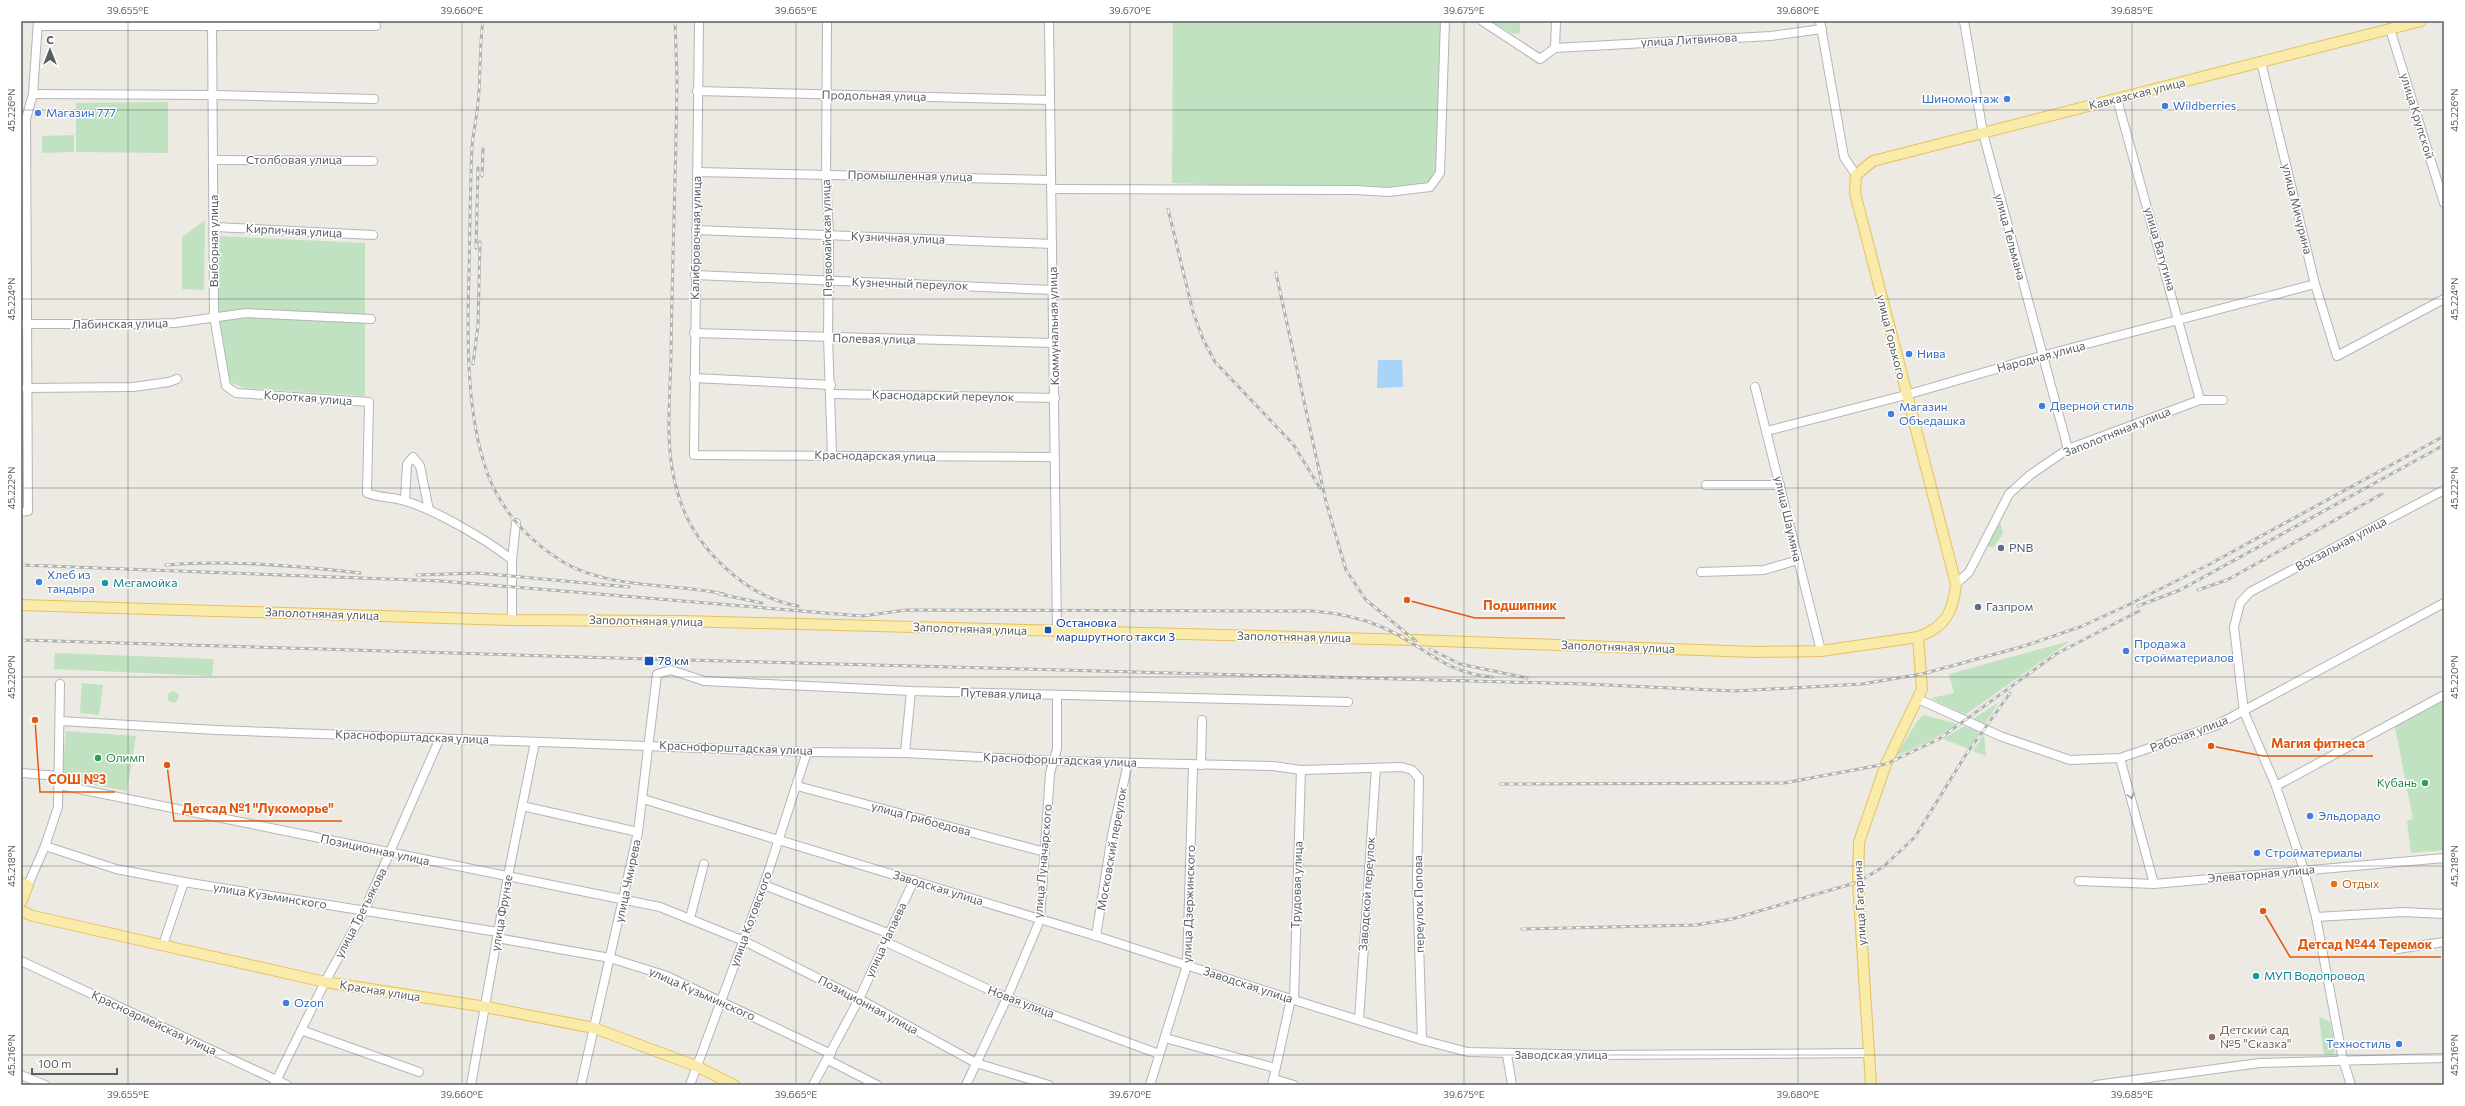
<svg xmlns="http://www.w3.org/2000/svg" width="2465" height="1106" font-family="Commissioner,sans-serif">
  <rect width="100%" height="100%" fill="#eceae2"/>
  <g fill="#c0e2c0">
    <path d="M 1173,21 L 1443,21 L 1440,173 L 1430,187 L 1356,190 L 1172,183 Z"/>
    <path d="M 1491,21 L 1520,21 L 1520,33 L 1513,34 Z"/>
    <path d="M 168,102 L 168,153 L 76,152 L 76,103 Z"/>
    <path d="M 74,135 L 74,152 L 42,153 L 42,136 Z"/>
    <path d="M 205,220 L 204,290 L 182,289 L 182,237 Z"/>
    <path d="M 218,236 L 365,243 L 365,396 L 244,388 L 227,381 L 219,339 Z"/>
    <path d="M 2000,521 L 2003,533 L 1994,547 L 1989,547 L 1988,545 Z"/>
    <path d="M 2070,641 L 1965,715 L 1931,698 L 1954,693 L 1949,674 Z"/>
    <path d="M 55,653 L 214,659 L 212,676 L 54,669 Z"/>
    <path d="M 82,683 L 103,685 L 99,715 L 80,713 Z"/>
    <circle cx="173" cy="697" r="5.5"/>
    <path d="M 2444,701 L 2444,850 L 2411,853 L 2407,821 L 2413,819 L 2395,727 Z"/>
    <path d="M 1999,702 L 1984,725 L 1973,719 Z"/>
    <path d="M 1923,715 L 1958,724 L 1932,740 L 1896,756 L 1916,723 Z"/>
    <path d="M 1964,726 L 1980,732 L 1969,749 L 1943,739 Z"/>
    <path d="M 66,731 L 136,736 L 127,791 L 62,779 Z"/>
    <path d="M 1984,734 L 1986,756 L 1973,751 Z"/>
    <path d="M 2319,1017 L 2330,1022 L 2335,1047 L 2334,1055 L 2324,1055 Z"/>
  </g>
  <path fill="#a6d5f9" d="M 1378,360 L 1402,360 L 1403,387 L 1377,388 Z"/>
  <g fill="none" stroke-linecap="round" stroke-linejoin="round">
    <g stroke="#b3b5b9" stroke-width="10">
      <g id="minor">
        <path d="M 212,21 L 214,316 L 226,386 L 236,393 L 369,402 L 367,493 C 380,498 393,497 405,501 C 434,509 489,541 512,560 L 512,620"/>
        <path d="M 699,21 L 694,455 L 1055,457"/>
        <path d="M 827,21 L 826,174 L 829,236 L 828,337 L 832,455"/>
        <path d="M 1049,21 L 1057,632"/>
        <path d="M 1482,21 L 1540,59 L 1555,48"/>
        <path d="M 1820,21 L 1844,157 L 1856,175"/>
        <path d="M 1964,21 L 1983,133 L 2068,449"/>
        <path d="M 38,26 L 376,26"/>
        <path d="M 2390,29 L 2444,203"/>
        <path d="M 1555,48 L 1771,36 L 1822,29"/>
        <path d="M 1555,48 L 1556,21"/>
        <path d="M 2261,62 L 2315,284 L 2337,356 L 2444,299"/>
        <path d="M 697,91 L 1050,100"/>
        <path d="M 33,94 L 213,95 L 374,99"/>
        <path d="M 2117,99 L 2200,400"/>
        <path d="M 215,160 L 373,161"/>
        <path d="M 697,172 L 1051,180"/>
        <path d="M 1051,189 L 1356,190 L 1388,192 L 1430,187 L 1440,173 L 1445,21"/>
        <path d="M 214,227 L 373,235"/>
        <path d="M 696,230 L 1052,244"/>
        <path d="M 695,275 L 1053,290"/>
        <path d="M 25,324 L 144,324 L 175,323 L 246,313 L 371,319"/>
        <path d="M 694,333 L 1054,343"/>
        <path d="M 694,378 L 831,385"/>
        <path d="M 1755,387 L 1821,651"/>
        <path d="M 26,388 L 133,387 L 169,382 L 177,379"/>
        <path d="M 831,394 L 1055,398"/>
        <path d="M 1767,431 L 1906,395 L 2041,356 L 2315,284"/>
        <path d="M 1706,485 L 1780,485"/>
        <path d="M 405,500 L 407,464 L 413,457 L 420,466 L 429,510"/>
        <path d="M 21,512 L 28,511 L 26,119 L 33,94 L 38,21"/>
        <path d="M 512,560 L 516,523"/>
        <path d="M 1701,572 L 1764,570 L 1798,560"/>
        <path d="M 1956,584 L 1969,572 L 2009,494 L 2030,475 L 2068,449 L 2200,400 L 2223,400"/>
        <path d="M 1918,699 L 2000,736 L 2070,760 L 2120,758 L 2215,726 L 2444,603"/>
        <path d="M 60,721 L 216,730 L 807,752 L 905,753 L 1054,761 L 1273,766 L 1301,770 L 1402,767 L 1412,770 L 1419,778 L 1417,877 L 1422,1040"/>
        <path d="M 905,753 L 911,691"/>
        <path d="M 2120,758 L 2154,884"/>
        <path d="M 1201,765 L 1202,720"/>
        <path d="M 21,773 L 59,776"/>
        <path d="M 59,785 L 660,907 L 744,941 L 859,999 L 976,1063 L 1049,1085"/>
        <path d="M 797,786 L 1045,852"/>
        <path d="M 2276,786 L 2444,695"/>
        <path d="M 643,799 L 1096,936 L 1294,1000 L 1422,1040 L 1468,1052 L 1597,1055 L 1869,1053"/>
        <path d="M 522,806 L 638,832"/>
        <path d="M 45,846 L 116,869 L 184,882 L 498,932"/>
        <path d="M 2079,881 L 2154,884 L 2444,858"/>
        <path d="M 28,885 L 45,846 L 58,807 L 60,684"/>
        <path d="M 764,885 L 890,934"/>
        <path d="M 2316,917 L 2403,912 L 2444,914"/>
        <path d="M 690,918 L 704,864"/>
        <path d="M 1096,936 L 1112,835 L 1128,763"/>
        <path d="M 497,938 L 610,958 L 667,976 L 831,1054"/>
        <path d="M 886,942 L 1007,998 L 1159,1054"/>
        <path d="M 163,945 L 184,882"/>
        <path d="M 2397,949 L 2444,942"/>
        <path d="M 21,961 L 287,1085"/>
        <path d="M 1294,1000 L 1301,770"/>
        <path d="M 1359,1020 L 1376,768"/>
        <path d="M 301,1030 L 419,1072"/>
        <path d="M 1165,1038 L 1275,1068"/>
        <path d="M 1507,1055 L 1512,1085"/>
        <path d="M 828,1060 L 877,1085"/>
        <path d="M 21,1075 L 45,1085"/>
        <path d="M 1274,1079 L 1294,1085"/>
        <path d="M 274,1085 L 325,982 L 364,911 L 440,738"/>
        <path d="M 471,1085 L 508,876 L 535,742"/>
        <path d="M 581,1085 L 638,832 L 657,674 L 671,670 L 704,681 L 911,691 L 1348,702"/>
        <path d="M 690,1085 L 764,885 L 807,752"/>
        <path d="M 813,1085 L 859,999 L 914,880"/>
        <path d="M 966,1085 L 1007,998 L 1040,920 L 1050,773 L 1057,749 L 1057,695"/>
        <path d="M 1150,1085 L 1187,965 L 1193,765"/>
        <path d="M 1272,1085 L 1291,999"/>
        <path d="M 2096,1085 L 2260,1063 L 2444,1058"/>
        <path d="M 2351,1085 L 2343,1060 L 2316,917 L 2304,870 L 2276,786 L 2244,712 L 2234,627 L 2240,603 L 2250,592 L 2444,490"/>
      </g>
    </g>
    <g stroke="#e7c060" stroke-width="12">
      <g id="major">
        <path d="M 21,605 L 512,620 L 682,621 L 1414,640 L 1755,652 L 1821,651 L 1918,637 C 1945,627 1953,613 1956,584 L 1855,193 L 1856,175 L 1873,161 L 2421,21"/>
        <path d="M 21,883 L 28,885 L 21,902"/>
        <path d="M 21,911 L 33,916 L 325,982 L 486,1007 L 594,1028 L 696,1066 L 734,1085"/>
        <path d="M 1871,1085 L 1858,882 L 1859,842 L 1886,764 L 1922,689 L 1918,637"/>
      </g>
    </g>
    <use href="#minor" stroke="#fff" stroke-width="8"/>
    <use href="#major" stroke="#f9ebaa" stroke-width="10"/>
    <g stroke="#b1b2b2" stroke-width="3">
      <g id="rail">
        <path d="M 483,21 C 479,48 481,76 478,103 C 477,117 473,132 472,147 C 470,189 470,231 469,273 C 467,336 466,416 488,475 C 503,513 530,542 565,563 C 609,589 674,583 724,594"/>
        <path d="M 675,21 L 677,79 C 676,171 672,264 671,356 C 670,402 664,449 678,494 C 693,546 744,597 798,606"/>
        <path d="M 482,176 L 483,149"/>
        <path d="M 1168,209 L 1193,312 L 1203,339 L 1215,362 L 1293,444 L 1320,488"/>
        <path d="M 476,248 L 478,168"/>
        <path d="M 1276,273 L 1326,502 L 1346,570 L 1366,600 L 1416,641"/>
        <path d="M 473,364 L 478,326 L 480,242"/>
        <path d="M 21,565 L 441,581 L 862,616 L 906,610 L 1313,611 C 1337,613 1359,617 1382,627 C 1424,645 1441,672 1492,677"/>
        <path d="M 166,565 C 226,559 300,566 360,573 L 357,573"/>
        <path d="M 417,575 L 478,573 L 629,587"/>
        <path d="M 2198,590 L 2227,580 L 2382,494"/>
        <path d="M 719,594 L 762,603"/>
        <path d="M 2138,606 L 2180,590 L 2444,445"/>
        <path d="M 21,640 L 649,659 L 1585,684 L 1735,691 L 1862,684 L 1922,674 L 2021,647 L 2080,627 L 2126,606 L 2210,564 L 2444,436"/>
        <path d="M 1430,649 L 1460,664 L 1527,678"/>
        <path d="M 1500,784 L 1784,783 L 1886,764 L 1939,739 L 2056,654 L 2139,611"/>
        <path d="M 1522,929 L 1696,925 L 1732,919 L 1858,882 L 1883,867 L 1915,837 L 1965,756 L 2010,693"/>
      </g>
    </g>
    <use href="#rail" stroke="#fff" stroke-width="1.5" stroke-dasharray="4.5" stroke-linecap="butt"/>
  </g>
  <defs><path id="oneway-chevron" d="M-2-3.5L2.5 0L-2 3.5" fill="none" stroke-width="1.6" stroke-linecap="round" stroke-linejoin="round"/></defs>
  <use stroke="#9c9ea1" href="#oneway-chevron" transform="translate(2131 796) rotate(75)"/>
  <path fill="none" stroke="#5a5e62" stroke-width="1" stroke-opacity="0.45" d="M 128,21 L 128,1085M 462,21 L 462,1085M 796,21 L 796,1085M 1130,21 L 1130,1085M 1464,21 L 1464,1085M 1798,21 L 1798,1085M 2132,21 L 2132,1085M 21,110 L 2444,110M 21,299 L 2444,299M 21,488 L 2444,488M 21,677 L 2444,677M 21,866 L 2444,866M 21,1055 L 2444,1055"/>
  <g fill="#3f7fe0" stroke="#fff" stroke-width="1.5">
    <circle cx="2007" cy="99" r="4"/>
    <circle cx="2165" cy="106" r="4"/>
    <circle cx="38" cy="113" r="4"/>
    <circle cx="1909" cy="354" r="4"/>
    <circle cx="2042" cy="406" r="4"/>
    <circle cx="1891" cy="414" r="4"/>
    <circle cx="39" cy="582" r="4"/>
    <circle cx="2126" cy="651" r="4"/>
    <circle cx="2310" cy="816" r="4"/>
    <circle cx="2257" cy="853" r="4"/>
    <circle cx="286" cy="1003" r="4"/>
    <circle cx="2399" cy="1044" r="4"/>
  </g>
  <g fill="#5c6f8a" stroke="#fff" stroke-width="1.5">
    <circle cx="2001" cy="548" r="4"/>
    <circle cx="1978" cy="607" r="4"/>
  </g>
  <g fill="#0f9aa8" stroke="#fff" stroke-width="1.5">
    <circle cx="105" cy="583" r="4"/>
    <circle cx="2256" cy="976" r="4"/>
  </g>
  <g fill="#1a4fb4" stroke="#fff" stroke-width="1.5">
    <rect x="1044" y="626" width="8" height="8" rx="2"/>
    <rect x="644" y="656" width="10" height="10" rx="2"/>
  </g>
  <g fill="#2e9e5b" stroke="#fff" stroke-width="1.5">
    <circle cx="98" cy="758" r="4"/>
    <circle cx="2425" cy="783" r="4"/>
  </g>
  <circle fill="#e8710a" stroke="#fff" stroke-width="1.5" cx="2334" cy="884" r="4"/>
  <circle fill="#8d6e63" stroke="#fff" stroke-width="1.5" cx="2212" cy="1037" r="4"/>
  <g text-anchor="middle" stroke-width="3" stroke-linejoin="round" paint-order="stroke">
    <g font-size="12" fill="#5a5e62" stroke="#fff">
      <text transform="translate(1689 40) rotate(-3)" y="4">улица Литвинова</text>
      <text transform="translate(2137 94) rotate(-14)" y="4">Кавказская улица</text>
      <text transform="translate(874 96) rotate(1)" y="4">Продольная улица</text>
      <text transform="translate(2417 116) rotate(73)" y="4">улица Крупской</text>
      <text x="294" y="164">Столбовая улица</text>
      <text transform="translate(910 176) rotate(1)" y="4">Промышленная улица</text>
      <text transform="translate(2297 209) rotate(76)" y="4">улица Мичурина</text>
      <text transform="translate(294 231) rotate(3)" y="4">Кирпичная улица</text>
      <text transform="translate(2010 237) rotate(75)" y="4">улица Тельмана</text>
      <text transform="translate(696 238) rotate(-89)" y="4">Калибровочная улица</text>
      <text transform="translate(827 238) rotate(-91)" y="4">Первомайская улица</text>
      <text transform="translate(898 238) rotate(2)" y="4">Кузничная улица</text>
      <text transform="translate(214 241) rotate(-90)" y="4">Выборная улица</text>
      <text transform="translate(2160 249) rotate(74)" y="4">улица Ватутина</text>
      <text transform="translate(910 284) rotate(2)" y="4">Кузнечный переулок</text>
      <text transform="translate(120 324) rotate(-1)" y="4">Лабинская улица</text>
      <text transform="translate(1054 326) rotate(-91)" y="4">Коммунальная улица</text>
      <text transform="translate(1891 337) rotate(76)" y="4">улица Горького</text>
      <text transform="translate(874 339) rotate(1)" y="4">Полевая улица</text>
      <text transform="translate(2041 357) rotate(-15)" y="4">Народная улица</text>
      <text transform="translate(943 396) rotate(1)" y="4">Краснодарский переулок</text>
      <text transform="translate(308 398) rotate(4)" y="4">Короткая улица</text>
      <text transform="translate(2117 432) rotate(-22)" y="4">Заполотняная улица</text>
      <text transform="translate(875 456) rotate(1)" y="4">Краснодарская улица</text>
      <text transform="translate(1788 519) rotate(77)" y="4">улица Шаумяна</text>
      <text transform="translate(2341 544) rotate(-28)" y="4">Вокзальная улица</text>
      <text transform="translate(322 614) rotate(2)" y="4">Заполотняная улица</text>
      <text transform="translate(646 621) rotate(1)" y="4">Заполотняная улица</text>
      <text transform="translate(970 629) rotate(2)" y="4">Заполотняная улица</text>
      <text transform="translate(1294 637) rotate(1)" y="4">Заполотняная улица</text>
      <text transform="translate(1618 647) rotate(2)" y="4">Заполотняная улица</text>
      <text transform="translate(1001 694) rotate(2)" y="4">Путевая улица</text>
      <text transform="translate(2189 734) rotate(-21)" y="4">Рабочая улица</text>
      <text transform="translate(412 737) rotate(2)" y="4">Краснофорштадская улица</text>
      <text transform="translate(736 748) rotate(2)" y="4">Краснофорштадская улица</text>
      <text transform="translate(1060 760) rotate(2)" y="4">Краснофорштадская улица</text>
      <text transform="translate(921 819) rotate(15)" y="4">улица Грибоедова</text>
      <text transform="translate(1112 849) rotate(-80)" y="4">Московский переулок</text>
      <text transform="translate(375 850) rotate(12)" y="4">Позиционная улица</text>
      <text transform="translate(1043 861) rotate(-85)" y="4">улица Луначарского</text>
      <text transform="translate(2261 874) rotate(-5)" y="4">Элеваторная улица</text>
      <text transform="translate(628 881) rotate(-78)" y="4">улица Чмирева</text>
      <text transform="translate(1297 885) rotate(-88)" y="4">Трудовая улица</text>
      <text transform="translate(938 888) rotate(17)" y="4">Заводская улица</text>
      <text transform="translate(1367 894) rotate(-86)" y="4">Заводской переулок</text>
      <text transform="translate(270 896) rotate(9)" y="4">улица Кузьминского</text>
      <text transform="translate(1860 903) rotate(-93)" y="4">улица Гагарина</text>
      <text transform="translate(1189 904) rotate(-88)" y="4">улица Дзержинского</text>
      <text transform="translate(1419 904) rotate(-91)" y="4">переулок Попова</text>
      <text transform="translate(361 913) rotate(-63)" y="4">улица Третьякова</text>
      <text transform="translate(502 913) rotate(-80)" y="4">улица Фрунзе</text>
      <text transform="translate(751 919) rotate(-70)" y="4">улица Котовского</text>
      <text transform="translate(886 940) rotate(-65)" y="4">улица Чапаева</text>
      <text transform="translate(1248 985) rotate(18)" y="4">Заводская улица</text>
      <text transform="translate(380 991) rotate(9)" y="4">Красная улица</text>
      <text transform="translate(702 994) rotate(24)" y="4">улица Кузьминского</text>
      <text transform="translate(1021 1002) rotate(21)" y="4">Новая улица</text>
      <text transform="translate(868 1005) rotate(28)" y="4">Позиционная улица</text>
      <text transform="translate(154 1023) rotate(25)" y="4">Красноармейская улица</text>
      <text x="1561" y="1059">Заводская улица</text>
    </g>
    <g font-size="12" fill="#366cbe" stroke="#fff" text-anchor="start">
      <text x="1999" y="103" text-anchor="end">Шиномонтаж</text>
      <text x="2173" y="110">Wildberries</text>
      <text x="46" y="117">Магазин 777</text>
      <text x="1917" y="358">Нива</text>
      <text x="2050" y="410">Дверной стиль</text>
      <text x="1899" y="411">Магазин<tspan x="1899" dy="14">Объедашка</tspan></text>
      <text x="47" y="579">Хлеб из<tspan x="47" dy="14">тандыра</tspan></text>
      <text x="2134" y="648">Продажа<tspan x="2134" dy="14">стройматериалов</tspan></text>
      <text x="2318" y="820">Эльдорадо</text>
      <text x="2265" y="857">Стройматериалы</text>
      <text x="294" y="1007">Ozon</text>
      <text x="2391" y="1048" text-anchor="end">Техностиль</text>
    </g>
    <g font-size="12" fill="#4e5e75" stroke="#fff" text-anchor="start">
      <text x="2009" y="552">PNB</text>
      <text x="1986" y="611">Газпром</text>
    </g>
    <g font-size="12" fill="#0d838f" stroke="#fff" text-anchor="start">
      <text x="113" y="587">Мегамойка</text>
      <text x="2264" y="980">МУП Водопровод</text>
    </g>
    <g font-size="12" fill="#164399" stroke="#fff" text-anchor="start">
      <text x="1056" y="627">Остановка<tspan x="1056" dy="14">маршрутного такси 3</tspan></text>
      <text x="658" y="665">78 км</text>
    </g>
    <g font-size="12" fill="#27864d" stroke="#fff" text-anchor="start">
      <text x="106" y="762">Олимп</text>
      <text x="2417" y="787" text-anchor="end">Кубань</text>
    </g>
    <g font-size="12" fill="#c56008" stroke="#fff" text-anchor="start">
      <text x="2342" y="888">Отдых</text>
    </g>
    <g font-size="12" fill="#785e54" stroke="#fff" text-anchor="start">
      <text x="2220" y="1034">Детский сад<tspan x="2220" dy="14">№5 "Сказка"</tspan></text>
    </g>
  </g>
  <path fill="none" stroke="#e15910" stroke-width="1.5" d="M1407 600L1475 618H1565M2211 746L2263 756H2373M35 720L40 792H115M167 765L174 821H342M2263 911L2290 957H2441"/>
  <g fill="#e15910" stroke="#fff" stroke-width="1.5">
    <circle cx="1407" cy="600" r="4"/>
    <circle cx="2211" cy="746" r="4"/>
    <circle cx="35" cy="720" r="4"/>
    <circle cx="167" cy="765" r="4"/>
    <circle cx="2263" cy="911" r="4"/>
  </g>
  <g font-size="13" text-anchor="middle" font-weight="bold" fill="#e15910" stroke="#fff" stroke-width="3" stroke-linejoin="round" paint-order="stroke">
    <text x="1520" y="610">Подшипник</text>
    <text x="2318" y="748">Магия фитнеса</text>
    <text x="77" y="784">СОШ №3</text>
    <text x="258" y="813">Детсад №1 "Лукоморье"</text>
    <text x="2365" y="949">Детсад №44 Теремок</text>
  </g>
  <rect width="2465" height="1106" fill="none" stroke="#ffffff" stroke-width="44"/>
  <g transform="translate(50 50)" stroke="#ffffff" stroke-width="3" paint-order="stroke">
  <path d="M0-3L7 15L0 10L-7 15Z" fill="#5a5e62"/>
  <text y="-6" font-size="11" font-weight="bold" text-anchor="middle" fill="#5a5e62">С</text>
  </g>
  <path d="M32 1068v6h85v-6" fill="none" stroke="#5a5e62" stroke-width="2"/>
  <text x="38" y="1068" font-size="12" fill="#5a5e62" stroke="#ffffff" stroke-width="3" paint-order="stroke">100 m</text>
  <rect x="22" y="22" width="2421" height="1062" fill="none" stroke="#5a5e62" stroke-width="1.5"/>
  <g font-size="10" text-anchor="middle" fill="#5a5e62">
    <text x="128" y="14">39.655°E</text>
    <text x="462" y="14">39.660°E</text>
    <text x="796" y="14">39.665°E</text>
    <text x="1130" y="14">39.670°E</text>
    <text x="1464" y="14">39.675°E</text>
    <text x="1798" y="14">39.680°E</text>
    <text x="2132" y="14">39.685°E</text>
    <text transform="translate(11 110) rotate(-90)" y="4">45.226°N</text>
    <text transform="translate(2454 110) rotate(-90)" y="4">45.226°N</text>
    <text transform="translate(11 299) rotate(-90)" y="4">45.224°N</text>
    <text transform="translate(2454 299) rotate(-90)" y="4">45.224°N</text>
    <text transform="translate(11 488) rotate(-90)" y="4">45.222°N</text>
    <text transform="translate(2454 488) rotate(-90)" y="4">45.222°N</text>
    <text transform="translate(11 677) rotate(-90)" y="4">45.220°N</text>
    <text transform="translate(2454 677) rotate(-90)" y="4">45.220°N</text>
    <text transform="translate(11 866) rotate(-90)" y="4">45.218°N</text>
    <text transform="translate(2454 866) rotate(-90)" y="4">45.218°N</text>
    <text transform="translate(11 1055) rotate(-90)" y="4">45.216°N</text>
    <text transform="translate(2454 1055) rotate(-90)" y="4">45.216°N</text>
    <text x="128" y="1098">39.655°E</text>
    <text x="462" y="1098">39.660°E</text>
    <text x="796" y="1098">39.665°E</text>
    <text x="1130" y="1098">39.670°E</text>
    <text x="1464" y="1098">39.675°E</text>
    <text x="1798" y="1098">39.680°E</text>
    <text x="2132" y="1098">39.685°E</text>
  </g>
</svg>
